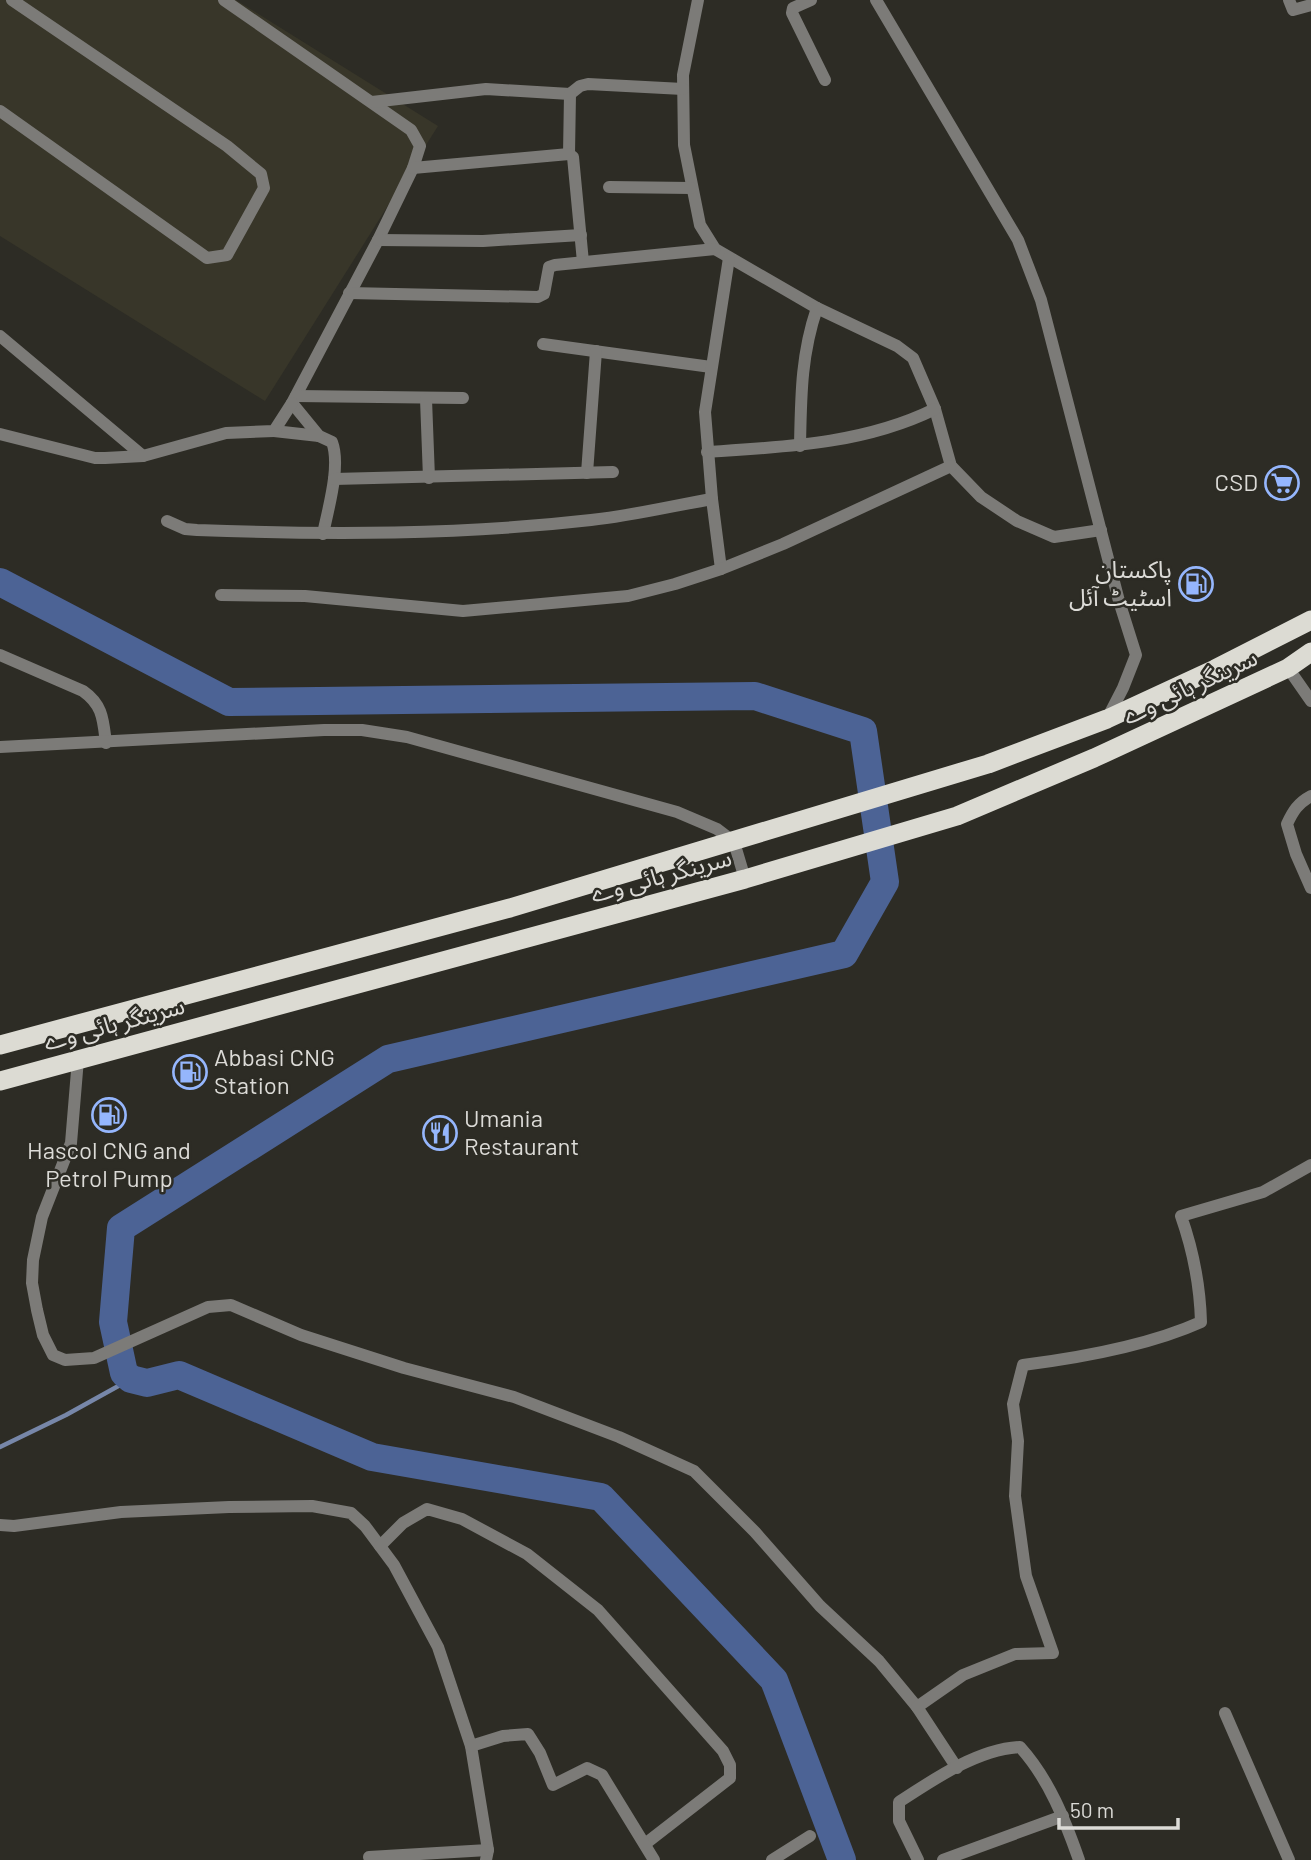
<svg xmlns="http://www.w3.org/2000/svg" width="1311" height="1860" font-family="Barlow,'Noto Sans Arabic',sans-serif">
  <rect width="100%" height="100%" fill="#2d2c25"/>
  <path fill="#383629" d="M 0,0 L 236,0 L 438,126 L 265,401 L 0,236 Z"/>
  <g fill="none" stroke-linecap="round" stroke-linejoin="round">
    <path stroke="#7787a9" stroke-width="4.5" d="M 0,1447 L 66,1415 L 131,1379"/>
    <path stroke="#4c6395" stroke-width="28" d="M 0,582 L 229,702 L 755,696 L 863,731 L 885,882 L 844,954 L 388,1059 L 121,1228 L 113,1322 L 124,1373 L 131,1379 L 147,1383 L 179,1375 L 372,1457 L 601,1497 L 774,1680 L 842,1860"/>
    <g stroke="#7c7b78" stroke-width="12">
      <path d="M 224,0 L 411,130 L 420,146 L 413,168 L 378,240 L 292,403 L 319,436 L 332,442 C 341,466 328,509 323,534"/>
      <path d="M 698,0 L 683,75 L 684,145 L 700,225 L 715,249 L 817,308 L 897,346 L 913,358 L 935,409 L 951,466 L 981,497 L 1017,521 L 1054,537 L 1101,530"/>
      <path d="M 811,0 L 793,8 L 792,13 L 825,80"/>
      <path d="M 876,0 L 1018,240 L 1041,300 L 1119,601 L 1136,655 L 1123,688 L 1107,719"/>
      <path d="M 1289,0 L 1293,10 L 1311,5"/>
      <path d="M 372,102 L 486,89 L 570,94 L 580,86 L 588,84 L 683,89"/>
      <path d="M 0,111 L 207,258 L 227,255 L 264,188 L 261,174 L 227,146 L 12,0"/>
      <path d="M 569,154 L 570,94"/>
      <path d="M 413,168 L 569,154 L 573,157 L 583,262"/>
      <path d="M 609,187 L 691,188"/>
      <path d="M 378,240 L 483,241 L 581,235"/>
      <path d="M 349,293 L 538,297 L 544,294 L 549,267 L 555,265 L 715,249"/>
      <path d="M 0,336 L 143,456"/>
      <path d="M 543,344 L 711,367"/>
      <path d="M 296,396 L 463,398"/>
      <path d="M 426,399 L 429,478"/>
      <path d="M 274,431 L 319,436"/>
      <path d="M 0,434 L 95,458 L 105,458 L 143,456 L 226,433 L 274,431 L 292,403"/>
      <path d="M 800,446 C 801,396 801,355 817,308"/>
      <path d="M 707,452 C 785,447 864,444 935,409"/>
      <path d="M 587,473 L 596,351"/>
      <path d="M 334,479 L 613,472"/>
      <path d="M 167,521 L 185,529 L 197,530 C 329,535 460,535 591,520 C 631,516 672,506 712,499"/>
      <path d="M 721,569 L 712,499 L 705,412 L 729,258"/>
      <path d="M 221,595 L 305,596 L 463,611 L 628,596 L 675,584 L 721,569 L 783,544 L 951,466"/>
      <path d="M 0,655 L 83,691 C 103,705 103,720 106,743"/>
      <path d="M 1288,668 L 1311,701"/>
      <path d="M 0,747 L 324,730 L 362,730 L 407,737 L 677,812 L 717,829 L 734,842 L 745,879"/>
      <path d="M 1311,796 C 1298,803 1293,811 1287,824 L 1296,854 L 1311,888"/>
      <path d="M 78,1059 L 71,1143 L 42,1217 L 33,1260 L 32,1283 L 37,1310 L 43,1335 L 53,1355 L 65,1360 L 94,1358 L 208,1307 L 231,1305 L 301,1335 L 404,1368 L 514,1397 L 619,1437 L 694,1471 L 755,1532 L 820,1606 L 879,1661 L 917,1707 L 957,1768"/>
      <path d="M 0,1525 L 14,1526 L 121,1512 L 229,1507 L 312,1506 L 351,1513 L 365,1526 L 394,1565 L 438,1647 L 471,1746 L 488,1850 L 486,1860"/>
      <path d="M 380,1546 L 403,1523 L 427,1509 L 462,1519 L 527,1554 L 598,1610 L 723,1751 L 730,1765 L 730,1778 L 645,1844"/>
      <path d="M 917,1707 L 963,1675 L 1015,1654 L 1053,1653 L 1026,1576 L 1015,1496 L 1018,1441 L 1013,1404 L 1023,1365 C 1078,1358 1150,1345 1201,1322 C 1200,1287 1193,1250 1181,1216 L 1263,1192 L 1311,1165"/>
      <path d="M 1225,1713 L 1289,1860"/>
      <path d="M 471,1746 L 503,1736 L 528,1734 L 540,1753 L 553,1785 L 587,1768 L 602,1775 L 654,1860"/>
      <path d="M 369,1857 L 488,1850"/>
      <path d="M 772,1860 L 810,1836"/>
      <path d="M 918,1860 L 899,1821 L 899,1802 C 934,1779 978,1749 1020,1747 C 1049,1779 1065,1820 1079,1860"/>
      <path d="M 943,1860 L 1063,1816"/>
    </g>
    <g stroke="#dcdbd3" stroke-width="19">
      <path d="M 0,1045 L 510,908 L 988,764 L 1107,719 L 1215,669 L 1311,620"/>
      <path d="M 0,1081 L 745,879 L 957,816 L 1094,758 L 1288,668 L 1311,652"/>
    </g>
  </g>
  <defs>
    <g id="supermarket-ring" transform="scale(1.75)"><circle r="9.5" fill="#2d2c25" stroke="#95b6fd" stroke-width="1.5"/><path d="M-6-5.5h2.5l.6 2H6L4.5 2H-2.5L-4.4-4H-6ZM-1.5 3.2a1.3 1.3 0 1 0 .1 0ZM3 3.2a1.3 1.3 0 1 0 .1 0Z" fill="#95b6fd"/></g>
    <g id="fuel-ring" transform="scale(1.75)"><circle r="9.5" fill="#2d2c25" stroke="#95b6fd" stroke-width="1.5"/><path d="M-5.5-6h7V0h2V4h1.3V-2.5L3-4.5l.8-.8L6-3V5H2.5V1h-1V6h-7ZM-4.2-4.7v3.2H.2V-4.7Z" fill="#95b6fd"/></g>
    <g id="restaurant-ring" transform="scale(1.75)"><circle r="9.5" fill="#2d2c25" stroke="#95b6fd" stroke-width="1.5"/><path d="M-5-6h1v4h1v-4h1v4h1v-4h1v5L-1.5 .5V6h-2V.5L-5-1ZM5-6V6H3V1.5H1.5Q1.5-4 5-6Z" fill="#95b6fd"/></g>
  </defs>
  <g fill-rule="evenodd">
    <use href="#supermarket-ring" x="1282" y="483"/>
    <use href="#fuel-ring" x="1196" y="584"/>
    <use href="#fuel-ring" x="190" y="1072"/>
    <use href="#fuel-ring" x="109" y="1115"/>
    <use href="#restaurant-ring" x="440" y="1133"/>
  </g>
  <g text-anchor="middle" stroke-width="5" stroke-linejoin="round" paint-order="stroke">
    <g font-size="24" fill="#dcdbd7" stroke="#2d2c25" text-anchor="end">
      <text x="1258" y="491">CSD</text>
      <text x="1172" y="578">پاکستان<tspan x="1172" dy="28">اسٹیٹ آئل</tspan></text>
      <text x="214" y="1066" text-anchor="start">Abbasi CNG<tspan x="214" dy="28">Station</tspan></text>
      <text x="464" y="1127" text-anchor="start">Umania<tspan x="464" dy="28">Restaurant</tspan></text>
      <text x="109" y="1159" text-anchor="middle">Hascol CNG and<tspan x="109" dy="28">Petrol Pump</tspan></text>
    </g>
    <g font-size="24" fill="#dcdbd7" stroke="#2d2c25">
      <text transform="translate(1190 687) rotate(-25)" y="8">سرینگر ہائی وے</text>
      <text transform="translate(661 876) rotate(-15)" y="8">سرینگر ہائی وے</text>
      <text transform="translate(114 1024) rotate(-15)" y="8">سرینگر ہائی وے</text>
    </g>
  </g>
  <path d="M1059 1818v10h119v-10" fill="none" stroke="#dcdbd7" stroke-width="3.5"/>
  <text x="1070" y="1818" font-size="21" fill="#dcdbd7" stroke="#2d2c25" stroke-width="5" paint-order="stroke">50 m</text>
</svg>
